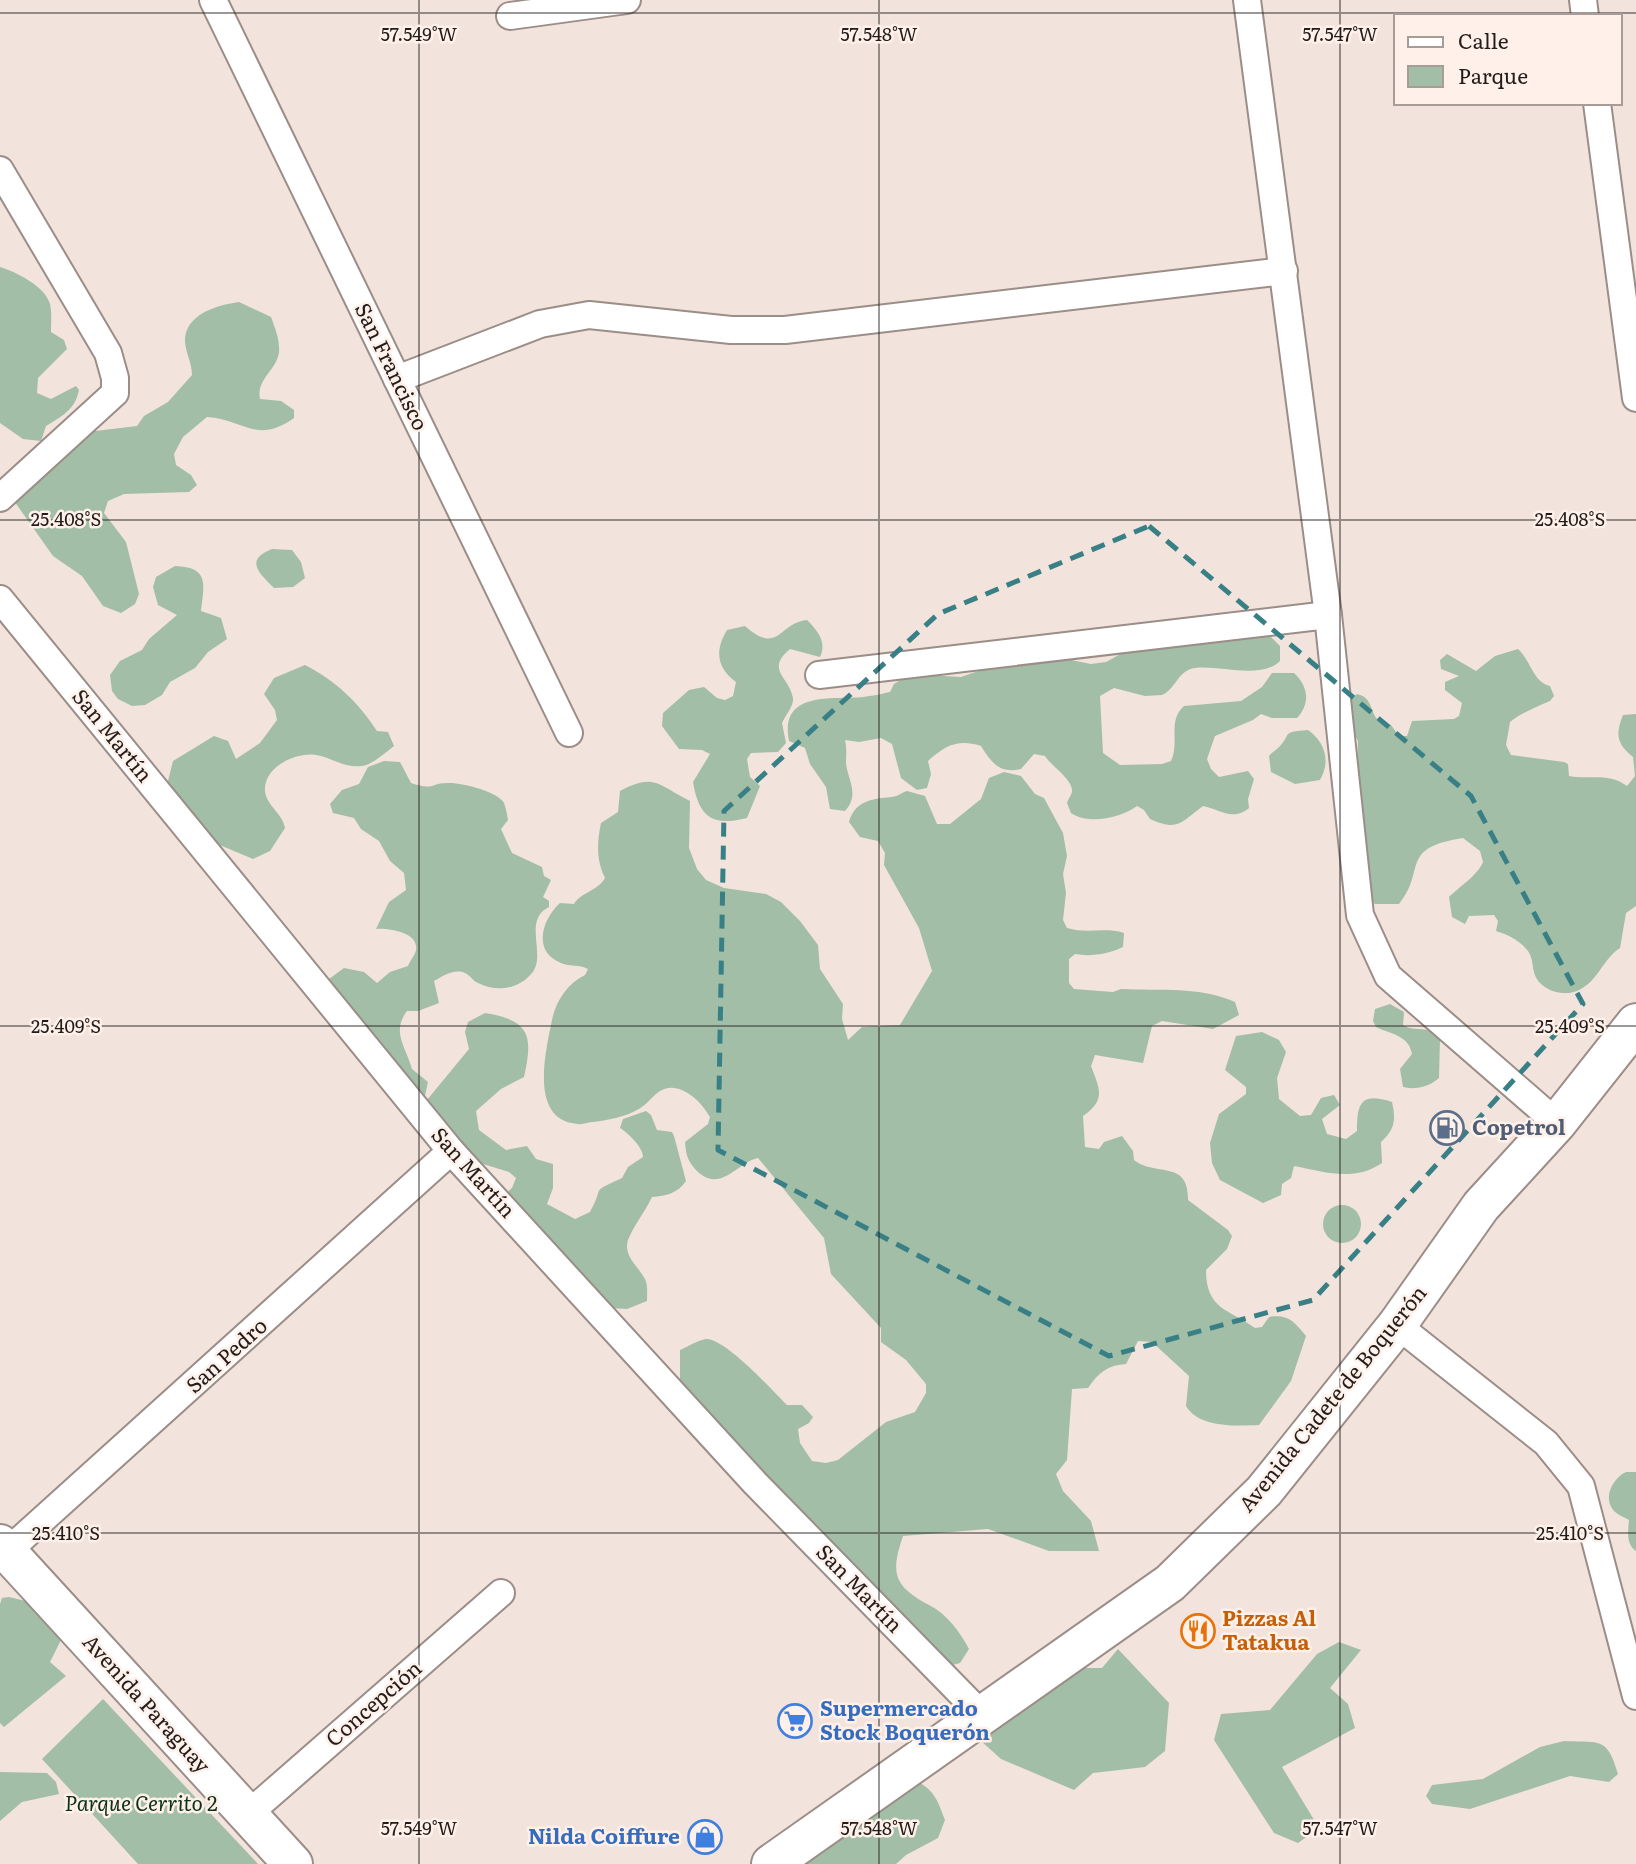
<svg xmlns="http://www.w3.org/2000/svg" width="1636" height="1864" font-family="Literata,serif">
  <rect width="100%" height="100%" fill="#f2e3dc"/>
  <g fill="#a2bea7">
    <path d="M 0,267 C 16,272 45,286 50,304 C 52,312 51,324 51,332 L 64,340 L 67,349 L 38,378 L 37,393 L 51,399 L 76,386 L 79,390 C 75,410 62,416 46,426 L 41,441 L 23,439 L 0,423 Z"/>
    <path d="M 239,302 L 271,317 C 275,328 280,340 279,352 C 277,370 256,379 260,399 L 281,401 L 294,410 L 294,418 C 256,445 244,419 207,417 L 183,437 L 174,454 L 176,465 L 191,475 L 197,485 L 189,492 L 124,494 L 108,501 L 104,513 L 126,542 L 139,594 L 135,604 L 121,613 L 103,606 L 82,576 L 53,556 L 12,498 L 87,432 L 137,426 L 144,416 L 168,402 L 192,375 C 192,363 186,354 185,342 C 184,314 218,305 239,302 Z"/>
    <path d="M 272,549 L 292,550 L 301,562 L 305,578 L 293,587 L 274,588 C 259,573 244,560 272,549 Z"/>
    <path d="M 175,566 C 210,567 204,585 201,611 L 221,618 L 227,639 L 208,652 L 195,668 L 170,682 L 162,695 L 145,705 L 132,706 L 118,699 L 112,691 L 110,675 L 120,661 L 142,650 L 149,639 L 177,615 L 158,605 L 153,587 L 156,577 Z"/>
    <path d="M 807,620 C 818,631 827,642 820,657 L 790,649 C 765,670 789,676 793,698 C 794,706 785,716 782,723 L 786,743 L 778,752 L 751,753 L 747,759 L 750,777 L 760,786 L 747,818 C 712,827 699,817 693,782 L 710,754 L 702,750 L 679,749 L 662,726 L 663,713 L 689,690 L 704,687 L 717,698 L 725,700 L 733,696 L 736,682 C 716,667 715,650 727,630 L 745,626 C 779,656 778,623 807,620 Z"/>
    <path d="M 1266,632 L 1280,646 L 1280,661 C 1261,680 1220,665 1195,668 C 1178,670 1176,689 1162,695 L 1145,696 L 1114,688 L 1100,696 L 1103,753 L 1120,765 L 1162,764 L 1171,761 C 1180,742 1167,721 1184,706 L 1241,701 L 1262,687 L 1272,673 L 1294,673 C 1308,686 1311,703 1297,718 L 1272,718 L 1261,714 L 1253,720 L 1215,736 L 1207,759 L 1211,769 L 1219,777 L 1248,771 L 1254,779 L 1248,799 L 1249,808 C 1232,822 1220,809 1203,806 C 1181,822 1179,832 1150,819 L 1144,810 L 1137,806 C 1121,818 1088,825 1071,813 L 1067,803 C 1068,799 1071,796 1072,792 C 1074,780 1050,765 1045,756 L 1034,754 L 1021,769 C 999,774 991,762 981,746 C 958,739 946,745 928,761 L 931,774 L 927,788 L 917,790 L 901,778 L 892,744 L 881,738 L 859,742 L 845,740 C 847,748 846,755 846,763 C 848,781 860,794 845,811 L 830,809 L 826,787 L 810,764 L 805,748 L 789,741 C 779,690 833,700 863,697 C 872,696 881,694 890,692 L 894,684 L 910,674 L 961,677 L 987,668 L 1051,656 L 1091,664 L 1106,662 L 1126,651 L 1195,645 L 1208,639 Z"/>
    <path d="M 1518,649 C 1531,661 1533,682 1550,686 L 1554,696 L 1550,701 C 1536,707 1523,712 1510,722 L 1506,745 L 1511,755 L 1564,762 L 1568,764 L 1569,776 C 1590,780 1608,772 1627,786 L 1635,776 L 1633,757 C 1617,744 1615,735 1623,715 L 1636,714 L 1636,906 L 1626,913 L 1620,948 C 1602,960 1599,980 1579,990 C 1564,998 1538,990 1534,972 C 1532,964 1533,959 1528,951 C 1519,940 1509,935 1496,931 L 1498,921 L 1494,915 L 1469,916 L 1465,924 L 1452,917 L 1449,897 C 1459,887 1478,875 1483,862 L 1480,851 L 1463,838 C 1398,848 1427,870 1399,904 L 1375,904 L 1365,896 L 1357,780 L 1358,741 L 1351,728 L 1351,699 L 1357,694 C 1371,697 1370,708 1376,718 L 1391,725 L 1399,736 L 1407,736 L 1412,721 L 1454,719 L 1459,716 L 1462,703 L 1445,690 L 1445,682 L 1459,676 L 1441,669 L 1440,660 L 1447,654 L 1476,671 L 1495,656 Z"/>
    <path d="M 305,665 C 336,681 358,702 377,731 L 388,732 L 394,746 C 386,752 372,765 362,766 C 346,768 335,760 321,756 C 300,749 263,766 265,791 C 266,805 283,814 285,828 L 270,851 L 253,859 L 184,830 L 167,785 L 173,761 L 214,736 L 228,741 L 236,759 L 260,743 L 277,720 L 275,710 L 264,694 L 274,678 Z"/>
    <path d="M 1308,730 C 1325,742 1331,761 1320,780 L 1295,784 L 1271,772 L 1269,756 C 1271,753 1275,751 1278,748 C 1293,734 1279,732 1308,730 Z"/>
    <path d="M 384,761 L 400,762 L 411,783 C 436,791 429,783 448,783 C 460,782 499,792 504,803 C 506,808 507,815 508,820 L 501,829 L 512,853 L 542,867 L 544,876 L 551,880 L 543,897 L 549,901 L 549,907 C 522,920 547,955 532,973 C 518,990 496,992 478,983 C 473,981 470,975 465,973 C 454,968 443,976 434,981 L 439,1003 L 418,1011 L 407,1011 C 391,1032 406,1047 412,1069 L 428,1082 L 425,1096 L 416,1101 L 325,982 L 344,968 L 364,972 L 377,983 L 390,972 L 408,966 C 410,961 415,955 416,950 C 419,932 388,928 376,929 L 389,902 L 406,890 L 404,873 L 390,861 L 379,841 L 361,829 L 354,818 L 333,813 L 330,804 L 342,790 L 359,784 L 368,767 Z"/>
    <path d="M 1004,772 L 1021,776 L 1035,794 L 1044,798 L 1063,833 L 1067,856 L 1063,874 L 1066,893 L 1063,920 L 1067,928 C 1086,934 1105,927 1124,933 L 1123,947 C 1109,954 1090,957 1075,954 L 1069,959 L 1069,983 L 1074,989 L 1113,992 L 1121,989 C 1160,991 1199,986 1235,1002 L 1239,1015 L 1213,1029 L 1162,1021 L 1152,1026 L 1143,1063 L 1095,1055 L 1091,1066 C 1099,1088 1107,1099 1083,1116 L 1085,1147 L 1099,1149 L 1104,1142 L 1122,1136 L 1133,1151 L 1134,1160 C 1155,1177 1189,1159 1188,1200 L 1228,1230 L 1232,1236 L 1227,1249 L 1206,1270 C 1206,1310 1229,1309 1255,1328 L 1262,1327 L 1269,1317 C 1289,1314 1294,1322 1306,1336 L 1291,1381 L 1259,1425 C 1236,1426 1199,1428 1186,1406 L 1189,1376 L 1152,1342 L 1138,1341 L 1126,1364 C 1108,1365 1098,1373 1088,1388 L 1072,1389 L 1067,1460 L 1056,1474 L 1063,1491 L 1091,1521 L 1099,1551 L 1049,1551 L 988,1529 L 903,1536 C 890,1574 894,1586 929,1605 C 947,1614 960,1632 969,1649 L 960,1663 L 949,1666 L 680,1392 L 680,1350 C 687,1347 698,1340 706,1339 C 725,1338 773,1391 787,1405 L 802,1405 L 813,1417 L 809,1423 L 798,1429 L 800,1443 L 812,1461 L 826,1463 L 838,1460 L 886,1422 L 915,1412 L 926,1393 L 926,1384 L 906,1360 L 881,1342 L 881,1328 L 831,1274 L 824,1238 L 758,1158 C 738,1162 721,1193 698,1172 C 688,1162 686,1156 685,1142 L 708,1124 L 710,1117 C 703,1105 690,1090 674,1088 C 657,1086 652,1102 639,1109 C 625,1117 609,1120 593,1122 C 589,1122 582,1125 578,1124 C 528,1121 546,1050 552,1020 C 556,1001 567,984 585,975 L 588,969 C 579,964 570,967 561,963 C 532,952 542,919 560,903 L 574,904 C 581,892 598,891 605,878 C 596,860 597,842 601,823 L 618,812 L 620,791 C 655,772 659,786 690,801 L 689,848 L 697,869 L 706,880 L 724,888 L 766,894 L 781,902 L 800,921 L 818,945 L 820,969 L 843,1004 L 842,1019 L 848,1040 L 862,1027 L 900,1025 L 932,971 L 919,928 L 884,865 L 885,853 L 878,841 L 860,837 L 849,822 C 855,801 871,799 891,797 C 897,797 901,793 907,791 L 925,796 L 937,824 L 950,824 L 981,799 L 989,778 Z"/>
    <path d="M 1390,1004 L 1404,1012 L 1403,1025 C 1415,1033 1429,1024 1440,1038 L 1439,1078 C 1429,1087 1415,1090 1403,1087 L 1400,1069 L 1412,1054 C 1409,1035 1390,1034 1376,1027 L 1373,1021 L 1375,1009 Z"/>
    <path d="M 485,1013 C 531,1020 533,1037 524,1077 L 501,1089 L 476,1111 L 479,1130 L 506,1150 L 527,1146 L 536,1159 L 553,1164 L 553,1188 L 547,1204 L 575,1219 L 590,1212 C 606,1184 588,1194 622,1178 L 628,1167 L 643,1157 C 643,1147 628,1133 620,1128 L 623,1119 L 646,1111 L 651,1115 L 657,1130 L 672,1132 L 674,1136 L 686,1181 C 678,1193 666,1196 652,1197 C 645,1212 634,1225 628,1240 C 623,1256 638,1266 645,1279 C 648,1285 647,1294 647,1301 L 627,1309 L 610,1308 L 576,1268 L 571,1266 L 504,1195 L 512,1188 L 516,1178 L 509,1172 L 470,1160 L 422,1106 L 469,1049 L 465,1032 L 468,1022 Z"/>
    <path d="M 1262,1032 L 1279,1040 L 1286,1052 L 1277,1078 L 1279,1099 L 1300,1116 L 1311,1115 L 1321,1098 L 1334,1095 L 1340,1105 L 1322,1119 L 1327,1134 L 1346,1139 L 1357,1131 C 1357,1103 1361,1092 1392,1102 C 1396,1120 1395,1129 1381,1142 L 1382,1163 C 1354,1182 1325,1172 1294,1166 L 1291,1178 L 1282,1184 L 1281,1195 L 1263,1203 L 1220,1180 L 1212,1163 L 1210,1143 L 1219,1114 L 1246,1094 L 1246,1087 L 1225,1070 L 1236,1036 Z"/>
    <circle cx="1342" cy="1224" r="19"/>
    <path d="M 1626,1472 L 1636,1472 L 1636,1551 C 1626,1544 1628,1532 1629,1520 C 1624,1517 1618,1515 1614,1511 C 1602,1498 1613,1478 1626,1472 Z"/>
    <path d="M 9,1597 L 50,1607 L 62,1638 L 50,1662 L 66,1676 L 4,1727 L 0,1723 L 0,1604 L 2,1598 Z"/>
    <path d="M 1339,1642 L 1361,1650 L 1330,1688 L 1348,1704 L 1355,1728 L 1282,1767 L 1319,1828 L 1298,1843 L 1274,1833 L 1214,1740 L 1221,1714 L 1270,1710 L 1317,1654 Z"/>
    <path d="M 1118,1649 L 1169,1703 L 1165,1751 L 1145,1767 L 1093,1773 L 1074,1790 L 1001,1759 L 981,1741 L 975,1715 L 1035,1668 L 1102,1668 Z"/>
    <path d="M 103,1699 L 258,1864 L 138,1864 L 42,1759 Z"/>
    <path d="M 1564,1741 C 1600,1743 1607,1736 1618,1774 L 1609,1782 L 1570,1776 L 1470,1809 L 1432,1804 L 1426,1796 L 1432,1785 L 1483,1779 L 1540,1747 Z"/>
    <path d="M 0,1772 L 47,1773 L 56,1782 L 59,1794 L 22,1802 L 0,1821 Z"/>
    <path d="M 916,1781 C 935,1790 938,1802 945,1820 L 938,1838 L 906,1855 L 896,1864 L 796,1864 Z"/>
  </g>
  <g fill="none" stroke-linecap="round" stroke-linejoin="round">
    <g stroke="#9b8d87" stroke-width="30">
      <g id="street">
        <path d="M 213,0 L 569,733"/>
        <path d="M 1247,0 L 1328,615 L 1360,915 L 1388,976 L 1557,1123"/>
        <path d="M 1583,0 L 1585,16"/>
        <path d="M 510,16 L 627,0"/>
        <path d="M 1597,103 L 1636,398"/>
        <path d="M 0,170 L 108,353 L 115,378 L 115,393 L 0,498"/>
        <path d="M 397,379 L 540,324 L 589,315 L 731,330 L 785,330 L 1284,271"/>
        <path d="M 0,599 L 451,1151 L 755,1483 L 982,1715"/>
        <path d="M 819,675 L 1328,615"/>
        <path d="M 1397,1325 L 1546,1443 L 1581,1486 L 1636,1696"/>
        <path d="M 0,1558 L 451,1151"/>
        <path d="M 247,1815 L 501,1593"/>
      </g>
    </g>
    <g stroke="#9b8d87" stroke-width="42">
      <g id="secondary">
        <path d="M 0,1544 L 293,1864"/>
        <path d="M 771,1864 L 1170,1583 L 1264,1491 L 1397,1325 L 1481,1206 L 1557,1123 L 1636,1023"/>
      </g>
    </g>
    <use href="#street" stroke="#fff" stroke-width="26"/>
    <use href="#secondary" stroke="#fff" stroke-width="38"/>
  </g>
  <path fill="none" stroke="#388085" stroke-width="5" stroke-dasharray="14 9" stroke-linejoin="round" d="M 1149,526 L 1471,796 L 1583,1004 L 1313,1300 L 1109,1356 L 718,1150 L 724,811 L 938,614 Z"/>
  <path fill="none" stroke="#221d1b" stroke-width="2" stroke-opacity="0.45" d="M 419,0 L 419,1864M 879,0 L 879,1864M 1340,0 L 1340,1864M 0,13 L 1636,13M 0,520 L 1636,520M 0,1026 L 1636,1026M 0,1533 L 1636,1533"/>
  <defs>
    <g id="fuel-ring" transform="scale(1.75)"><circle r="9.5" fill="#fff0e9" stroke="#5c6f8a" stroke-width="1.5"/><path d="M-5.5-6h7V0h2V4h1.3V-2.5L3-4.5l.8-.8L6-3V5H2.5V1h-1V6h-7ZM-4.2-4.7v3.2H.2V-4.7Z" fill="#5c6f8a"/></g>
    <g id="restaurant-ring" transform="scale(1.75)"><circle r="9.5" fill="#fff0e9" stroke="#e8710a" stroke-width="1.5"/><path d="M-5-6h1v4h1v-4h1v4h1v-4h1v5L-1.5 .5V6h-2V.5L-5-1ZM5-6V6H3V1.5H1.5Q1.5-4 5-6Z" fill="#e8710a"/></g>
    <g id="supermarket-ring" transform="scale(1.75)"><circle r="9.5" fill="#fff0e9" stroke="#3f7fe0" stroke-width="1.5"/><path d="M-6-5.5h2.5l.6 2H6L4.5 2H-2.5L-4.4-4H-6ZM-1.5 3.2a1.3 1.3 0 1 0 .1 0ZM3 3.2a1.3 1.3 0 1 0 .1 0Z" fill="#3f7fe0"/></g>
    <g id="shop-ring" transform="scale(1.75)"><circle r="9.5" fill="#fff0e9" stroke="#3f7fe0" stroke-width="1.5"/><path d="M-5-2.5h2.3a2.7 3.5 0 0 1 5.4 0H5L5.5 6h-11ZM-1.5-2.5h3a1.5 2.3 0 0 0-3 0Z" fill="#3f7fe0"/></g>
  </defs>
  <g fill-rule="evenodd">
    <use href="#fuel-ring" x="1447" y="1128"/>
    <use href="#restaurant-ring" x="1198" y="1631"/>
    <use href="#supermarket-ring" x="795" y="1721"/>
    <use href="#shop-ring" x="705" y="1837"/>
  </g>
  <g text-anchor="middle" stroke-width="5" stroke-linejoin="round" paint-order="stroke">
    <g font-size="21" fill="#221d1b" stroke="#fff0e9">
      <text transform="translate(391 367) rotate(64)" y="7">San Francisco</text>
      <text transform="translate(112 736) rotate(51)" y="7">San Martín</text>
      <text transform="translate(473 1173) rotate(48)" y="7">San Martín</text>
      <text transform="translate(227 1356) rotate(-42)" y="7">San Pedro</text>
      <text transform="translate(1333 1399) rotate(-51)" y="7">Avenida Cadete de Boquerón</text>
      <text transform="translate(859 1589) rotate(46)" y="7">San Martín</text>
      <text transform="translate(146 1704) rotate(48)" y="7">Avenida Paraguay</text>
      <text transform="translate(374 1704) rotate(-41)" y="7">Concepción</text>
    </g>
    <g font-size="21" font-weight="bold" fill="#4e5e75" stroke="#fff0e9" text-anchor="start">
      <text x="1472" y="1135">Copetrol</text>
    </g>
    <g font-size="21" font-weight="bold" fill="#c56008" stroke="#fff0e9" text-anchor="start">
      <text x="1222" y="1626">Pizzas Al<tspan x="1222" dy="24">Tatakua</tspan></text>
    </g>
    <g font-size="21" font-weight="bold" fill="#366cbe" stroke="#fff0e9" text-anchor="start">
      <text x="820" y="1716">Supermercado<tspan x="820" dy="24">Stock Boquerón</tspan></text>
      <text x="680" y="1844" text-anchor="end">Nilda Coiffure</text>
    </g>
    <g font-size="21" font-style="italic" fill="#093217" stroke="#fff0e9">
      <text x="141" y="1811">Parque Cerrito 2</text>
    </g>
  </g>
  <g font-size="18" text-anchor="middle" fill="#221d1b" stroke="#fff0e9" stroke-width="5" stroke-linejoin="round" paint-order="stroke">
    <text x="419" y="41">57.549°W</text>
    <text x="879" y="41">57.548°W</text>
    <text x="1340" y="41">57.547°W</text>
    <text x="66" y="526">25.408°S</text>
    <text x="1570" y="526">25.408°S</text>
    <text x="66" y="1033">25.409°S</text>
    <text x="1570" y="1033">25.409°S</text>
    <text x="66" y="1540">25.410°S</text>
    <text x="1570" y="1540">25.410°S</text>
    <text x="419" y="1835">57.549°W</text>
    <text x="879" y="1835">57.548°W</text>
    <text x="1340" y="1835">57.547°W</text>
  </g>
  <rect x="1394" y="14" width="228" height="91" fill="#fff0e9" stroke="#a79c97" stroke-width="2"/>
  <rect x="1408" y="37" width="35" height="10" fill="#ffffff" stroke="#a79c97" stroke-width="2"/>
  <text x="1458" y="49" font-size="21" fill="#221d1b">Calle</text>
  <rect x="1408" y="66" width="35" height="21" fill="#a2bea7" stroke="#a79c97" stroke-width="2"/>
  <text x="1458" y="84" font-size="21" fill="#221d1b">Parque</text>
</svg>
